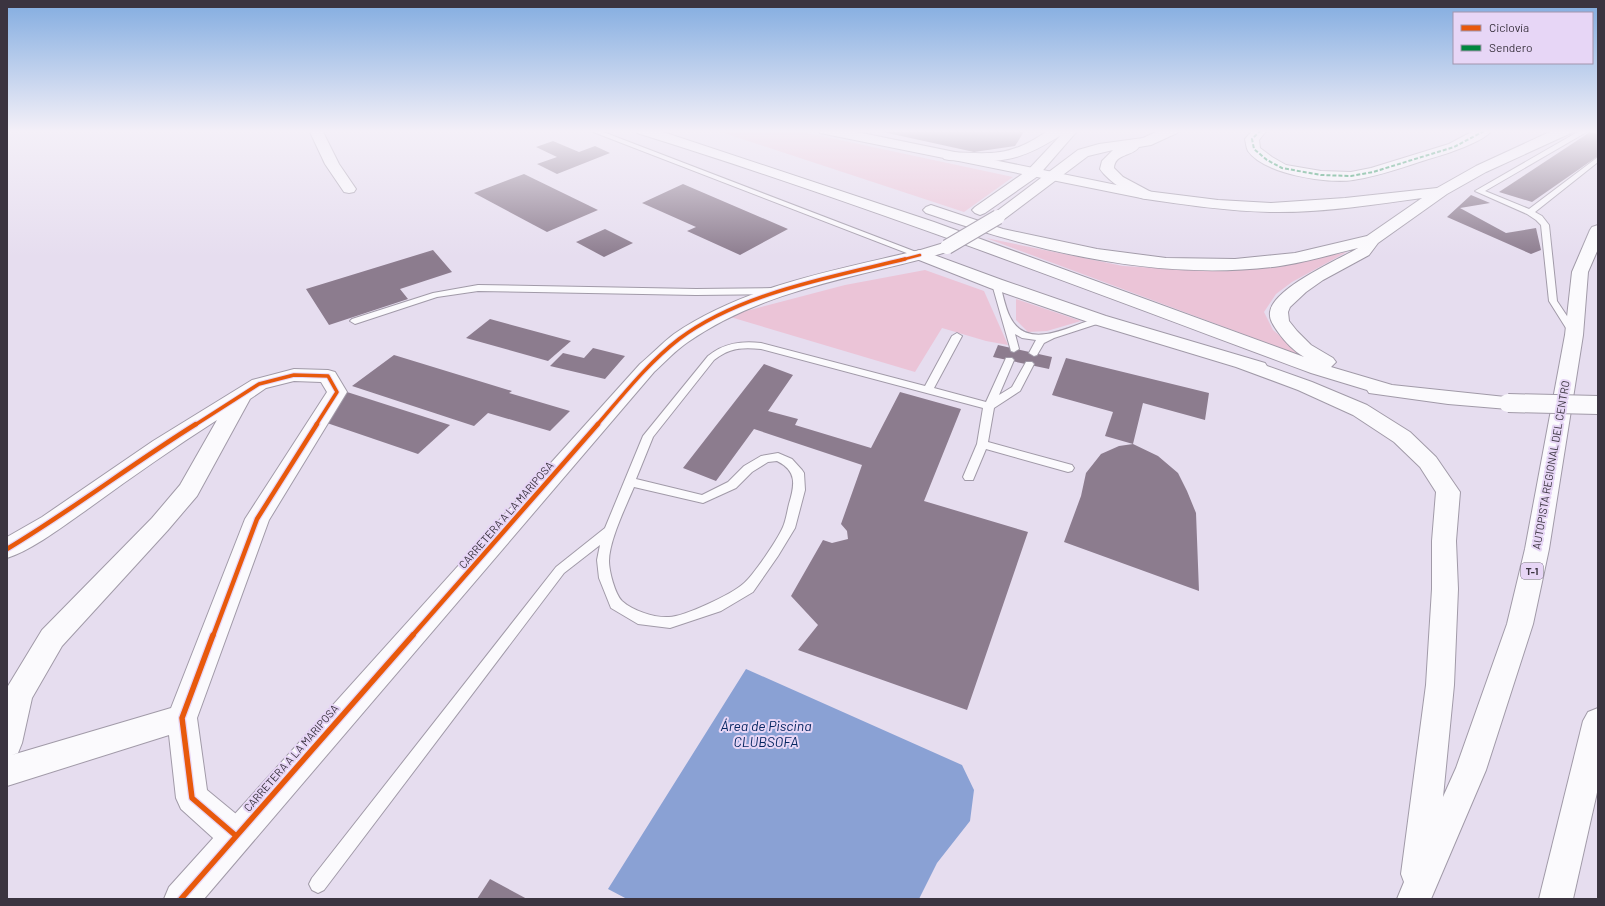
<svg xmlns="http://www.w3.org/2000/svg" width="1605" height="906" font-family="Barlow,sans-serif">
  <rect width="100%" height="100%" fill="#e6ddef"/>
  <g fill="#ebc4d7">
    <path d="M 715,130 L 793,130 L 1013,177 L 964,212 Z"/>
    <path d="M 986,238 L 1123,266 L 1189,270 L 1242,269 L 1280,266 L 1347,252 L 1292,282 L 1276,294 L 1264,312 L 1273,330 L 1305,357 Z"/>
    <path d="M 925,270 L 984,291 L 1008,345 L 986,341 L 942,328 L 915,372 L 727,316 L 845,285 Z"/>
    <path d="M 1016,299 L 1081,321 L 1047,331 L 1028,332 L 1016,320 Z"/>
  </g>
  <path fill="#8aa1d4" d="M 746,669 L 962,765 L 974,790 L 970,821 L 937,863 L 919,899 L 627,899 L 608,889 Z"/>
  <g fill="#8c7c8e">
    <path d="M 874,130 L 1025,130 L 1015,146 L 974,152 Z"/>
    <path d="M 1590,132 L 1598,134 L 1598,156 L 1532,202 L 1499,192 Z"/>
    <path d="M 553,141 L 579,152 L 595,146 L 610,153 L 557,174 L 537,164 L 557,157 L 536,147 Z"/>
    <path d="M 524,174 L 598,210 L 547,232 L 474,193 Z"/>
    <path d="M 683,184 L 788,229 L 740,255 L 687,231 L 696,227 L 642,203 Z"/>
    <path d="M 1471,195 L 1490,203 L 1460,208 L 1506,233 L 1536,228 L 1541,250 L 1531,254 L 1447,217 Z"/>
    <path d="M 605,229 L 633,243 L 604,257 L 576,242 Z"/>
    <path d="M 433,250 L 452,272 L 400,289 L 408,299 L 329,325 L 306,289 Z"/>
    <path d="M 490,319 L 571,341 L 548,361 L 466,338 Z"/>
    <path d="M 998,345 L 1052,357 L 1049,369 L 993,357 Z"/>
    <path d="M 593,348 L 625,356 L 605,379 L 550,366 L 563,353 L 584,358 Z"/>
    <path d="M 394,355 L 512,391 L 509,393 L 570,411 L 550,431 L 488,413 L 474,426 L 352,386 Z"/>
    <path d="M 1066,358 L 1209,393 L 1205,420 L 1143,403 L 1133,444 L 1105,436 L 1113,412 L 1052,395 Z"/>
    <path d="M 764,364 L 793,375 L 768,411 L 798,419 L 795,425 L 871,448 L 900,392 L 961,409 L 924,501 L 1028,532 L 967,710 L 798,650 L 818,625 L 791,596 L 823,540 L 832,543 L 848,539 L 847,531 L 841,524 L 862,465 L 754,429 L 716,481 L 683,468 Z"/>
    <path d="M 347,392 L 450,425 L 418,454 L 327,423 Z"/>
    <path d="M 1133,444 L 1158,456 L 1178,473 L 1187,491 L 1196,513 L 1199,591 L 1064,542 L 1081,496 L 1086,473 L 1101,454 L 1119,446 Z"/>
    <path d="M 490,879 L 527,899 L 477,899 Z"/>
  </g>
  <g fill="none" stroke-linecap="round" stroke-linejoin="round">
    <g stroke="#a19aa8" stroke-width="2">
      <g id="service">
        <path d="M 588,130 L 598,130 L 924,255 L 923,257 L 917,257 Z"/>
        <path d="M 1581,130 L 1590,130 L 1485,191 L 1529,209 L 1598,157 L 1598,162 L 1535,212 L 1542,216 L 1549,225 L 1557,301 L 1579,334 L 1574,337 L 1571,336 L 1549,301 L 1541,225 L 1536,220 L 1527,214 L 1475,191 Z"/>
        <path d="M 996,281 L 1000,284 C 1003,295 1005,307 1010,317 C 1028,353 1073,324 1100,317 L 1105,320 L 1103,322 L 1054,338 L 1044,343 L 1037,355 L 1034,356 L 1029,353 L 1036,340 L 1022,338 L 1015,334 L 1019,349 L 1014,352 L 1011,351 L 992,284 Z"/>
        <path d="M 478,285 L 696,289 L 777,288 L 781,291 L 777,294 L 696,295 L 478,291 L 437,297 L 355,324 L 350,321 L 352,319 L 433,293 Z"/>
        <path d="M 957,333 L 962,336 L 934,388 L 986,402 L 1006,358 L 1012,358 L 1014,360 L 999,395 L 1012,387 L 1026,362 L 1032,362 L 1034,364 L 1020,391 L 994,408 L 988,442 L 1072,465 L 1074,468 L 1072,471 L 1068,472 L 986,449 L 973,480 L 965,480 L 963,477 L 977,444 L 983,408 L 761,349 C 742,347 729,348 714,360 L 653,437 L 636,479 L 702,495 L 728,482 L 744,466 L 761,456 L 778,453 L 792,459 L 802,470 L 804,473 L 805,490 L 795,528 L 778,556 L 753,592 L 721,611 L 670,628 L 638,624 L 611,608 L 599,578 L 597,560 L 600,545 L 564,573 L 324,890 L 318,893 L 312,890 L 309,884 L 312,878 L 556,567 L 605,528 L 643,436 L 708,356 C 724,343 741,341 761,343 L 925,386 L 952,336 ZM 777,461 C 797,471 795,484 789,504 C 787,512 786,520 783,527 C 778,539 753,576 743,584 C 732,594 684,617 669,617 C 655,618 633,611 622,601 C 615,594 609,571 609,561 C 609,541 626,506 634,487 L 703,503 L 736,488 L 752,472 L 768,462 Z"/>
      </g>
    </g>
    <g stroke="#a19aa8" stroke-width="2">
      <g id="minor">
        <path d="M 309,130 L 322,130 L 339,164 L 356,189 L 354,192 L 349,193 L 344,192 L 325,164 Z"/>
        <path d="M 819,130 L 847,130 L 1146,191 L 1151,192 L 1153,195 L 1151,198 L 1146,199 L 825,134 L 820,133 Z"/>
        <path d="M 1253,130 L 1267,130 L 1259,140 L 1260,148 L 1272,157 L 1286,165 L 1321,171 L 1351,172 L 1371,168 L 1449,144 L 1475,130 L 1492,130 C 1484,142 1446,154 1432,158 C 1406,166 1380,176 1353,180 C 1327,184 1264,174 1248,151 C 1246,147 1246,143 1245,139 Z"/>
        <path d="M 294,369 L 328,370 L 335,372 L 347,392 L 269,520 L 197,718 L 207,790 L 247,823 L 251,835 L 247,847 L 235,851 L 223,847 L 181,809 L 176,798 L 169,735 L 7,786 L 8,686 L 42,630 L 152,518 L 180,485 L 217,420 C 175,447 133,476 92,506 C 69,522 33,550 7,558 L 7,537 L 42,517 L 153,441 L 252,380 ZM 294,381 L 321,382 L 327,392 L 245,519 L 171,708 L 12,755 L 18,753 L 22,743 L 32,698 L 62,646 L 168,530 L 197,496 L 250,399 L 266,388 Z"/>
      </g>
    </g>
    <g stroke="#a19aa8" stroke-width="2">
      <path id="tertiary" d="M 920,250 L 926,252 L 928,255 L 926,258 C 845,279 758,293 688,342 C 676,350 665,362 654,372 L 204,899 L 164,899 L 169,887 L 640,364 C 652,354 662,343 674,334 C 746,285 837,270 920,250 Z"/>
    </g>
    <g stroke="#a19aa8" stroke-width="2">
      <g id="secondary">
        <path d="M 1049,130 L 1078,130 L 1038,176 L 985,213 L 980,215 L 975,213 L 972,210 L 975,207 L 1028,170 L 1061,135 C 1018,163 999,163 949,160 L 944,159 L 942,156 L 944,153 L 949,152 C 994,154 1010,157 1049,130 Z"/>
        <path d="M 1160,130 L 1178,130 L 1177,133 L 1151,145 L 1139,147 C 1132,157 1115,153 1114,168 L 1123,177 L 1151,192 L 1153,195 L 1151,198 C 1137,202 1108,181 1100,169 L 1102,161 L 1113,150 L 1088,156 L 1003,220 L 998,222 L 993,220 L 990,217 L 993,214 L 1078,150 L 1099,144 L 1143,138 Z"/>
        <path d="M 947,242 L 953,244 L 955,247 L 953,250 L 920,260 L 914,258 L 912,255 L 914,252 Z"/>
      </g>
    </g>
    <g stroke="#a19aa8" stroke-width="2">
      <g id="motorway">
        <path d="M 636,130 L 657,130 L 934,222 L 1304,357 C 1294,351 1285,342 1278,332 C 1274,326 1269,320 1270,312 C 1273,288 1338,260 1358,248 C 1332,254 1307,262 1280,266 C 1160,282 1038,252 926,213 L 923,210 L 926,207 L 931,205 L 1003,229 L 1097,249 L 1166,258 L 1235,259 L 1295,253 L 1367,236 L 1422,198 C 1372,205 1321,213 1270,212 C 1228,211 1187,205 1146,199 L 1141,198 L 1139,195 L 1141,192 L 1146,191 L 1218,200 L 1271,203 L 1345,198 L 1437,188 L 1476,166 L 1554,130 L 1572,130 L 1571,133 L 1486,172 L 1447,194 L 1378,243 L 1369,255 L 1323,280 L 1306,292 L 1290,307 L 1288,312 L 1289,321 L 1297,331 L 1311,345 L 1333,358 L 1336,362 L 1331,367 L 1392,385 L 1515,398 L 1518,403 L 1515,408 L 1508,409 L 1448,404 L 1369,393 L 1367,390 L 1311,373 C 1088,290 865,204 637,133 Z"/>
        <path d="M 1598,225 L 1598,249 L 1588,272 L 1583,335 L 1549,549 L 1533,624 L 1486,770 L 1431,899 L 1397,899 L 1404,882 L 1401,874 L 1426,685 L 1432,589 L 1432,541 L 1436,492 L 1420,467 L 1394,442 L 1353,415 L 1298,390 L 1236,367 L 1094,324 L 990,288 L 914,258 L 912,255 L 914,252 L 920,250 L 926,252 L 1002,280 L 1106,316 L 1265,363 L 1267,366 L 1312,382 L 1367,405 L 1410,432 L 1436,457 L 1460,492 L 1456,541 L 1458,589 L 1454,685 L 1443,797 L 1456,768 L 1507,624 L 1525,549 L 1565,335 L 1572,272 L 1590,230 L 1592,227 Z"/>
        <path d="M 1598,708 L 1598,788 L 1573,899 L 1539,899 L 1583,721 L 1588,712 Z"/>
      </g>
    </g>
    <use href="#service" fill="#fbfafd" fill-rule="evenodd"/>
    <use href="#minor" fill="#fbfafd" fill-rule="evenodd"/>
    <use href="#tertiary" fill="#fbfafd" fill-rule="evenodd"/>
    <use href="#secondary" fill="#fbfafd" fill-rule="evenodd"/>
    <use href="#motorway" fill="#fbfafd" fill-rule="evenodd"/>
    <g stroke="#a19aa8" stroke-width="16" stroke-linecap="butt">
      <path id="secondary-bridge" d="M 947,247 L 998,217"/>
    </g>
    <g stroke="#a19aa8" stroke-width="20" stroke-linecap="butt">
      <path id="motorway-bridge" d="M 1508,403 L 1598,405"/>
    </g>
    <use href="#secondary-bridge" stroke="#fbfafd" stroke-width="14"/>
    <use href="#motorway-bridge" stroke="#fbfafd" stroke-width="18"/>
    <path stroke="#00873e" stroke-width="2" stroke-dasharray="4 2" stroke-linecap="butt" d="M 1261,130 L 1252,139 L 1254,149 L 1267,160 L 1282,168 L 1321,175 L 1351,176 L 1373,172 L 1454,147 L 1486,130"/>
    <g stroke="#e7d6f6" stroke-width="4">
      <path id="cycleway-far3" d="M 901,260 L 920,255"/>
    </g>
    <g stroke="#e7d6f6" stroke-width="5.5">
      <g id="cycleway-far2">
        <path d="M 195,425 L 259,384 L 294,375 L 328,376 L 337,392 L 316,425"/>
        <path d="M 597,425 C 623,395 648,363 679,339 C 740,293 832,277 905,259"/>
      </g>
    </g>
    <g stroke="#e7d6f6" stroke-width="7">
      <g id="cycleway-far1">
        <path d="M 7,549 C 72,510 132,464 196,424"/>
        <path d="M 213,636 L 257,519 L 317,424"/>
        <path d="M 412,636 L 598,424"/>
      </g>
    </g>
    <g stroke="#e7d6f6" stroke-width="8">
      <g id="cycleway">
        <path d="M 213,635 L 182,718 L 192,798 L 235,835"/>
        <path d="M 181,899 L 413,635"/>
      </g>
    </g>
    <use href="#cycleway-far3" stroke="#e8590c" stroke-width="2.5"/>
    <use href="#cycleway-far2" stroke="#e8590c" stroke-width="3.5"/>
    <use href="#cycleway-far1" stroke="#e8590c" stroke-width="4.5"/>
    <use href="#cycleway" stroke="#e8590c" stroke-width="5.5"/>
  </g>
  <linearGradient id="sky" x2="0" y2="1"><stop stop-color="#82ace0"/><stop offset="0.51" stop-color="#f4f0f8"/><stop offset="1" stop-color="#f4f0f8" stop-opacity="0"/></linearGradient>
  <rect width="1605" height="257" fill="url(#sky)"/>
  <g text-anchor="middle" stroke-width="4" stroke-linejoin="round" paint-order="stroke">
    <rect fill="#e7d6f6" stroke="#6f6577" stroke-width="1" x="1521" y="563" width="22" height="16" rx="3"/>
    <g font-size="10" font-weight="bold" fill="#3b3440">
      <text x="1532" y="575">T-1</text>
    </g>
    <g font-size="11" fill="#3b3440" stroke="#e7d6f6">
      <text transform="translate(1551 465) rotate(-80)" y="4">AUTOPISTA REGIONAL DEL CENTRO</text>
      <text transform="translate(506 515) rotate(-49)" y="4">CARRETERA A LA MARIPOSA</text>
      <text transform="translate(291 758) rotate(-49)" y="4">CARRETERA A LA MARIPOSA</text>
    </g>
    <g font-size="14" font-style="italic" fill="#062661" stroke="#e7d6f6">
      <text x="766" y="731">Área de Piscina<tspan x="766" dy="16">CLUBSOFA</tspan></text>
    </g>
  </g>
  <rect width="1605" height="906" fill="none" stroke="#3b3440" stroke-width="16"/>
  <rect x="1453" y="12" width="140" height="52" fill="#e7d6f6" stroke="#a295ad"/>
  <rect x="1461" y="25" width="20" height="6" fill="#e8590c" stroke="#a295ad"/>
  <text x="1489" y="32" font-size="12" fill="#3b3440">Ciclovía</text>
  <rect x="1461" y="45" width="20" height="6" fill="#00873e" stroke="#a295ad"/>
  <text x="1489" y="52" font-size="12" fill="#3b3440">Sendero</text>
</svg>
